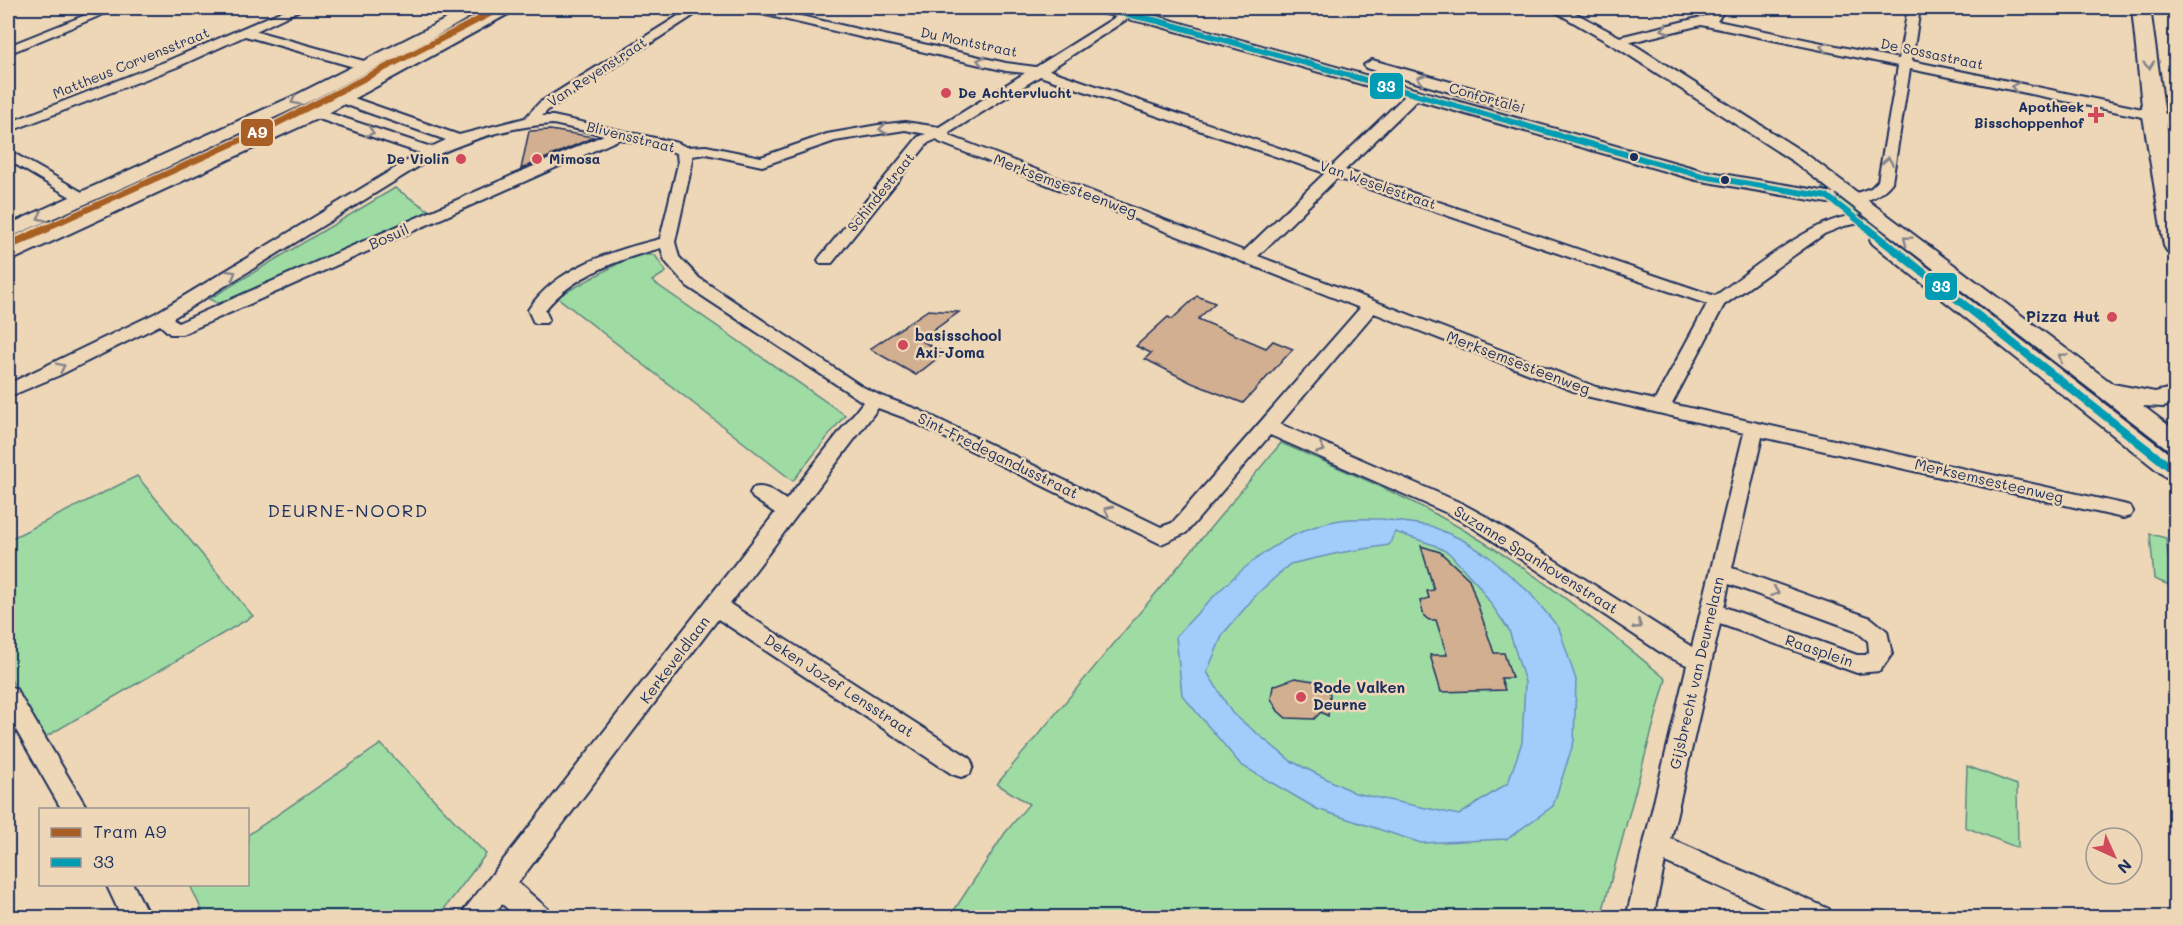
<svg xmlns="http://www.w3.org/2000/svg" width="2183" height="925" font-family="Mali,sans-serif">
  <rect width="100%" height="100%" fill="#eed7b7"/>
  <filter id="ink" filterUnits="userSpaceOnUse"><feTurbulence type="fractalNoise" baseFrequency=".0167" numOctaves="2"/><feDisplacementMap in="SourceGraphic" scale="12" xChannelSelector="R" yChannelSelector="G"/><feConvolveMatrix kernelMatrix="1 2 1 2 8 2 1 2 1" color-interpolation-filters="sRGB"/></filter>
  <g filter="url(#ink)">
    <g fill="#9fdca3" stroke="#5d8680" stroke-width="1.5">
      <path d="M 1823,187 L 1832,188 L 1888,230 L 1876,232 L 1822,188 Z"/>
      <path d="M 395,188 L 430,211 L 219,304 L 209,299 Z"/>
      <path d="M 634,255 L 655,255 L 666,272 L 652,281 L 845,415 L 793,481 L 557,297 Z"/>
      <path d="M 1281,443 C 1334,466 1388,488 1439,516 C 1521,560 1595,620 1666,679 L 1601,917 L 949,918 L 1005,833 L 1029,804 L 997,784 Z"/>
      <path d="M 137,476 L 253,616 L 42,739 L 8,674 L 8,540 Z"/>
      <path d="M 2150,534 L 2166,538 L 2172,586 L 2154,579 Z"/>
      <path d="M 381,744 L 486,854 L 438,917 L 205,917 L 190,885 L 248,884 L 248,835 Z"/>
      <path d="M 1967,766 L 2017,785 L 2018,848 L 1965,827 Z"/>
    </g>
    <path fill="#a1cdfb" stroke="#6b8ebc" stroke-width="1.5" fill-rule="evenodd" d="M 1382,519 L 1431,526 L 1463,540 L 1488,556 L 1529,592 L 1559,628 L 1576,680 L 1574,741 L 1553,806 L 1507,839 L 1421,843 L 1317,809 L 1241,765 L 1182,695 L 1176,636 C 1222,587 1271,532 1340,520 C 1353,518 1369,519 1382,519 ZM 1395,532 L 1434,545 L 1449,553 L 1478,585 L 1509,630 L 1525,682 L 1522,742 L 1508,783 L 1459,815 L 1355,793 L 1291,761 L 1232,713 L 1207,672 L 1223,634 L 1257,594 L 1290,564 L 1339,553 L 1389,545 Z"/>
    <g fill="#d1af90" stroke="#1b2f5e" stroke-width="1.5">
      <path d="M 550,130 L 594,137 L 521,169 L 529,131 Z"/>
      <path d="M 1197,296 L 1215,303 L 1198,319 L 1266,348 L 1273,341 L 1293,349 L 1243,403 L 1192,383 L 1145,359 L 1151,353 L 1136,346 L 1168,317 L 1172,319 Z"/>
      <path d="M 928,310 L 959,312 L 920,340 L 944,353 L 916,375 L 870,349 Z"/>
      <path d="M 1421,546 L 1440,552 L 1469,579 L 1494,653 L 1504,653 L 1512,678 L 1501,678 L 1505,690 L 1441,692 L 1430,655 L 1447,655 L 1436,620 L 1429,620 L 1424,616 L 1420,601 L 1429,598 L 1427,591 L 1434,590 Z"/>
      <path d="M 1295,678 L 1320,682 L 1324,685 L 1330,694 L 1328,716 L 1321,712 L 1314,719 L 1286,718 L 1278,711 L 1271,699 L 1273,686 Z"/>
    </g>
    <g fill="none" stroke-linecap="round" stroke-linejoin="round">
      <g stroke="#1b2f5e" stroke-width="4">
        <g id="minor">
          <path d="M 103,8 L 118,8 L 8,54 L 8,46 Z"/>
          <path d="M 289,8 L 304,8 L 256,31 L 371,63 L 372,66 L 371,69 L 361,69 L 245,36 L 177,67 L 8,132 L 8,123 L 167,61 Z"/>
          <path d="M 691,8 L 705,8 L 549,109 L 542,116 L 553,116 L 678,143 L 686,147 L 706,146 L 761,157 L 827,134 L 878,125 L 905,122 L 939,127 L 1025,73 L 1006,71 L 753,12 L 747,8 L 766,8 L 1006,63 L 1036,67 L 1130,8 L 1144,8 L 1049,70 L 1332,166 L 1409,92 L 1419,92 L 1421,95 L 1419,98 L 1345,170 L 1715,296 C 1745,275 1825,208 1860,217 L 1863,220 L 1860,223 L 1844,226 L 1824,234 L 1724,305 L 1672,404 L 2123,504 L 2130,506 L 2133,511 L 2130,516 L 2123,518 L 1762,437 L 1732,568 L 1871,618 L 1887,631 L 1892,654 L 1880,671 L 1857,673 L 1720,624 L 1671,839 L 1829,909 L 1832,918 L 1788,918 L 1665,862 L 1653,918 L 1626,918 L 1687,665 L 1666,656 L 1471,526 L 1447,513 L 1270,435 L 1186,533 L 1161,544 L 905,418 L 878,408 L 730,604 L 970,758 L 973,766 L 970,774 L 961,777 L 952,774 L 718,619 L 518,883 L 548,909 L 551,918 L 518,918 L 502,904 L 492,918 L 462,918 L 465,909 L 775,513 L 753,498 L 750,493 L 753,488 C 766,484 775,493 786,500 L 863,402 L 687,286 L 665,261 L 661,248 C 619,259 572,276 545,310 L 549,319 L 546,323 L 534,323 L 528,310 C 556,267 612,251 660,239 L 678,164 L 677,154 L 668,149 L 620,139 L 182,334 L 170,334 L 160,325 L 60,375 L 8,397 L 8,384 L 156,313 L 420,153 L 310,116 L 308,113 L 310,110 L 320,110 L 431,147 L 446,140 L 338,102 L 336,99 L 343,95 L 348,96 L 459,135 L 525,118 L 539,103 ZM 1040,76 L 1325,173 L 1244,251 L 950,136 L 949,133 ZM 553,124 L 604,135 L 178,323 L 173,318 L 437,155 C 474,138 512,126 553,124 ZM 905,130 L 926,134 L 918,137 L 820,257 L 818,260 L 820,263 L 832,263 L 928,143 L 937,139 L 939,142 L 1360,308 L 1172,523 L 1161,527 L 919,410 L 881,396 L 861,386 L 699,278 L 679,257 L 675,242 L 692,164 L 692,156 L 706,154 L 762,166 L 835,141 ZM 1337,178 L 1707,304 L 1655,400 L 1596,387 L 1258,256 ZM 1374,313 L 1586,396 L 1744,433 L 1692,647 L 1485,516 L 1461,503 L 1280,424 ZM 1729,584 L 1855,630 L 1868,641 L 1869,651 L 1866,655 L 1857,655 L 1724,607 Z"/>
          <path d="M 1714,8 L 1726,8 L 1717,21 L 1899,59 L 1908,8 L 1920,8 L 1912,61 L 2176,116 L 2176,124 L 1910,69 L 1892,182 C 1883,194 1863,206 1848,202 L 1845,199 L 1848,196 L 1871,188 L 1878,181 L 1898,66 L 1701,25 L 1619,45 L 1613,41 L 1615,38 L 1710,15 Z"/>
          <path d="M 8,150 L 89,196 L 92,199 L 84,204 L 79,202 L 8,160 Z"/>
          <path d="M 8,686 L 16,689 L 88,810 L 62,810 L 8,716 Z"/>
          <path d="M 106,884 L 133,884 L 150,918 L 122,918 Z"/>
        </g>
      </g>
      <g stroke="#1b2f5e" stroke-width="4">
        <g id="tertiary">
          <path d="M 468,8 L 485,8 L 426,42 L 310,101 L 133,183 L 8,238 L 8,225 L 298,94 Z"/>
          <path d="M 502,8 L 519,8 L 321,117 L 8,262 L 8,249 L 309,109 Z"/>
          <path d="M 1090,8 L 1116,8 L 1163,18 L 1704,171 L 1834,193 L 1794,162 L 1621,50 L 1549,8 L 1566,8 L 1633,44 L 1806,154 L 2113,384 L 2155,392 L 2176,387 L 2176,404 L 2163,407 L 2143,406 L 2176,431 L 2176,451 L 2168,449 L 1835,193 L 1837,197 L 1835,201 L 1828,203 L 1696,180 L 1155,25 L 1092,11 Z"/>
          <path d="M 1372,60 L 1515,100 L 1517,104 L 1509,109 L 1366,68 L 1364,65 Z"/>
          <path d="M 1880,234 L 1887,236 L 2176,459 L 2176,480 L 2167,478 L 1873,244 L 1870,240 L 1873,236 Z"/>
        </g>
      </g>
      <g stroke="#1b2f5e" stroke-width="4">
        <path id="primary" d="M 2132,8 L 2150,8 L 2165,116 L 2176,176 L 2176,253 L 2167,251 L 2164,246 L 2143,116 Z"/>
      </g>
      <use href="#minor" fill="#eed7b7" fill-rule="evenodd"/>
      <use href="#tertiary" fill="#eed7b7" fill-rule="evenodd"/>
      <use href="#primary" fill="#eed7b7" fill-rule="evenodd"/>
      <g stroke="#eed7b7" stroke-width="9">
        <path id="bus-1-far1" d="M 1097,8 L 1158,21 L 1702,176 L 1828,197 L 1869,229"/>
      </g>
      <g stroke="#eed7b7" stroke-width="13">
        <path id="bus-1" d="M 1867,228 L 2176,472"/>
      </g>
      <use href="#bus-1-far1" stroke="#009cb4" stroke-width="6"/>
      <use href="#bus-1" stroke="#009cb4" stroke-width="8"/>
      <g stroke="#eed7b7" stroke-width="9">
        <path id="tram-1-far1" d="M 44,229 L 272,126 L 501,8"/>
      </g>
      <g stroke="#eed7b7" stroke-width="13">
        <path id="tram-1" d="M 8,246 L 48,228"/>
      </g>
      <use href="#tram-1-far1" stroke="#a85e24" stroke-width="6"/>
      <use href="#tram-1" stroke="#a85e24" stroke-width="8"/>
    </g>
    <defs><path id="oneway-chevron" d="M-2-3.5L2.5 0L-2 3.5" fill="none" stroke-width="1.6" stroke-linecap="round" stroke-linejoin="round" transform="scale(1.5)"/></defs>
    <g stroke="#84838a">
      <use href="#oneway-chevron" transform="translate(1665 29) rotate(165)"/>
      <use href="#oneway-chevron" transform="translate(1824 47) rotate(-168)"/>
      <use href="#oneway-chevron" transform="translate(981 61) rotate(-167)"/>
      <use href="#oneway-chevron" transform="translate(2149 65) rotate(84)"/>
      <use href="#oneway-chevron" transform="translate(1421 79) rotate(-164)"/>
      <use href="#oneway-chevron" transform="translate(2015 87) rotate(-168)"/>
      <use href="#oneway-chevron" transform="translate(295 101) rotate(154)"/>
      <use href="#oneway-chevron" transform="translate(883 129) rotate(173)"/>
      <use href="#oneway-chevron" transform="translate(370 132) rotate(18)"/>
      <use href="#oneway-chevron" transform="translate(1888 161) rotate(-81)"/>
      <use href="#oneway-chevron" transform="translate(41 217) rotate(156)"/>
      <use href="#oneway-chevron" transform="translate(1907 240) rotate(-143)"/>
      <use href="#oneway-chevron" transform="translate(232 274) rotate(-31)"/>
      <use href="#oneway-chevron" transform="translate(2062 357) rotate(-143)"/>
      <use href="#oneway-chevron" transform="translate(61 367) rotate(-26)"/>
      <use href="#oneway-chevron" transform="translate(1321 449) rotate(24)"/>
      <use href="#oneway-chevron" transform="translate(1108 510) rotate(-154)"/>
      <use href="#oneway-chevron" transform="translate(1775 592) rotate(20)"/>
      <use href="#oneway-chevron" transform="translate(1638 625) rotate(33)"/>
    </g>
  </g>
  <g fill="#d1495b" stroke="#eed7b7" stroke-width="2">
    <circle cx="946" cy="93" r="6"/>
    <path d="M2093 106h6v6h6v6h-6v6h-6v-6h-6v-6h6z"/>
    <circle cx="461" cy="159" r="6"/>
    <circle cx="537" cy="159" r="6"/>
    <circle cx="2112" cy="317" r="6"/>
    <circle cx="903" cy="345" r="6"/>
    <circle cx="1301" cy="697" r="6"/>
  </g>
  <g fill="#1b2f5e" stroke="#eed7b7" stroke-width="2">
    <circle cx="1634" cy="157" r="5"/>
    <circle cx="1725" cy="180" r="5"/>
  </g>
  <g text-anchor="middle" stroke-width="5" stroke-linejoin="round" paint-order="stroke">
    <g font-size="14" fill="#1b2f5e" stroke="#eed7b7">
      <text transform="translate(969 42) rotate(12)" y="5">Du Montstraat</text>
      <text transform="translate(1932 54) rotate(12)" y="5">De Sossastraat</text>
      <text transform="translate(131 63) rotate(-22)" y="5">Mattheus Corvensstraat</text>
      <text transform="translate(597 72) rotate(-33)" y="5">Van Reyenstraat</text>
      <text transform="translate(1487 98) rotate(16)" y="5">Confortalei</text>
      <text transform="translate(631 137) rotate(14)" y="5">Blivensstraat</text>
      <text transform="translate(1378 185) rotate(19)" y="5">Van Weselestraat</text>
      <text transform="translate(881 192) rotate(-51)" y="5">Schindestraat</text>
    </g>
    <g font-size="14" font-weight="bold" fill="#1b2f5e" stroke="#eed7b7" text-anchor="start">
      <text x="958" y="98">De Achtervlucht</text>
      <text x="2084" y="112" text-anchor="end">Apotheek<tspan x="2084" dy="16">Bisschoppenhof</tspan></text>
      <text x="449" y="164" text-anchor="end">De Violin</text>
      <text x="549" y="164">Mimosa</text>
    </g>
    <g font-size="15" fill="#1b2f5e" stroke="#eed7b7">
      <text transform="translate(1065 186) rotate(21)" y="5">Merksemsesteenweg</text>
      <text transform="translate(389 237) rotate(-24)" y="5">Bosuil</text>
      <text transform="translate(1518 363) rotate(21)" y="5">Merksemsesteenweg</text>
      <text transform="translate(998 456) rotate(26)" y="5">Sint-Fredegandusstraat</text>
      <text transform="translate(1989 481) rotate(13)" y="5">Merksemsesteenweg</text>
      <text transform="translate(1536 560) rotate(32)" y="5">Suzanne Spanhovenstraat</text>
      <text transform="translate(1819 651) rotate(19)" y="5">Raasplein</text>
      <text transform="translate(675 660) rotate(-53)" y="5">Kerkeveldlaan</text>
      <text transform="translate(1697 673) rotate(-77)" y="5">Gijsbrecht van Deurnelaan</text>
      <text transform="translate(839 686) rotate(33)" y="5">Deken Jozef Lensstraat</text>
    </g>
    <g font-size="15" font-weight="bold" fill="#1b2f5e" stroke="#eed7b7" text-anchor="start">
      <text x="2100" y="322" text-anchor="end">Pizza Hut</text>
      <text x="915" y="341">basisschool<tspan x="915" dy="17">Axi-Joma</tspan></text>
      <text x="1313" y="693">Rode Valken<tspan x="1313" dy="17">Deurne</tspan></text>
    </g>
    <g font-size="18" letter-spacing="1.5" fill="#1b2f5e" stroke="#eed7b7">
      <text x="348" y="517">DEURNE-NOORD</text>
    </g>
  </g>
  <g stroke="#eed7b7" stroke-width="2">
    <rect x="1369" y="72" width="35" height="28" rx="6" fill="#009cb4"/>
    <rect x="240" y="118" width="34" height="29" rx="6" fill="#a85e24"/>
    <rect x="1924" y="272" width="34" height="29" rx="6" fill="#009cb4"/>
  </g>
  <g font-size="16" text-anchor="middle" font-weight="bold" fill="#fff">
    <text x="1386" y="92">33</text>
    <text x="257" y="138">A9</text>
    <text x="1941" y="292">33</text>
  </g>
  <rect width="2183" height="925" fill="none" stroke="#eed7b7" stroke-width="30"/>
  <rect x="15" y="15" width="2153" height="895" fill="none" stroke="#1b2f5e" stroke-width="2" filter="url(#ink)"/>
  <rect x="39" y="808" width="210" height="78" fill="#eed7b7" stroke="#9a9493" stroke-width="1.5"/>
  <rect x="51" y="828" width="30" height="9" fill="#a85e24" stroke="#9a9493" stroke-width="1.5"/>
  <text x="93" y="838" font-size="18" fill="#1b2f5e">Tram A9</text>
  <rect x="51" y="858" width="30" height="9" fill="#009cb4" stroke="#9a9493" stroke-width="1.5"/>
  <text x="93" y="868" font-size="18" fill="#1b2f5e">33</text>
  <g transform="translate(2114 856) rotate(135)"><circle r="28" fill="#eed7b7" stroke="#9a9493" stroke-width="1.5"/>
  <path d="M0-4.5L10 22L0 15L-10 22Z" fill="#d1495b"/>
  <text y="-9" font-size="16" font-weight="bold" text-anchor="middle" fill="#1b2f5e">N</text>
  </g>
</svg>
